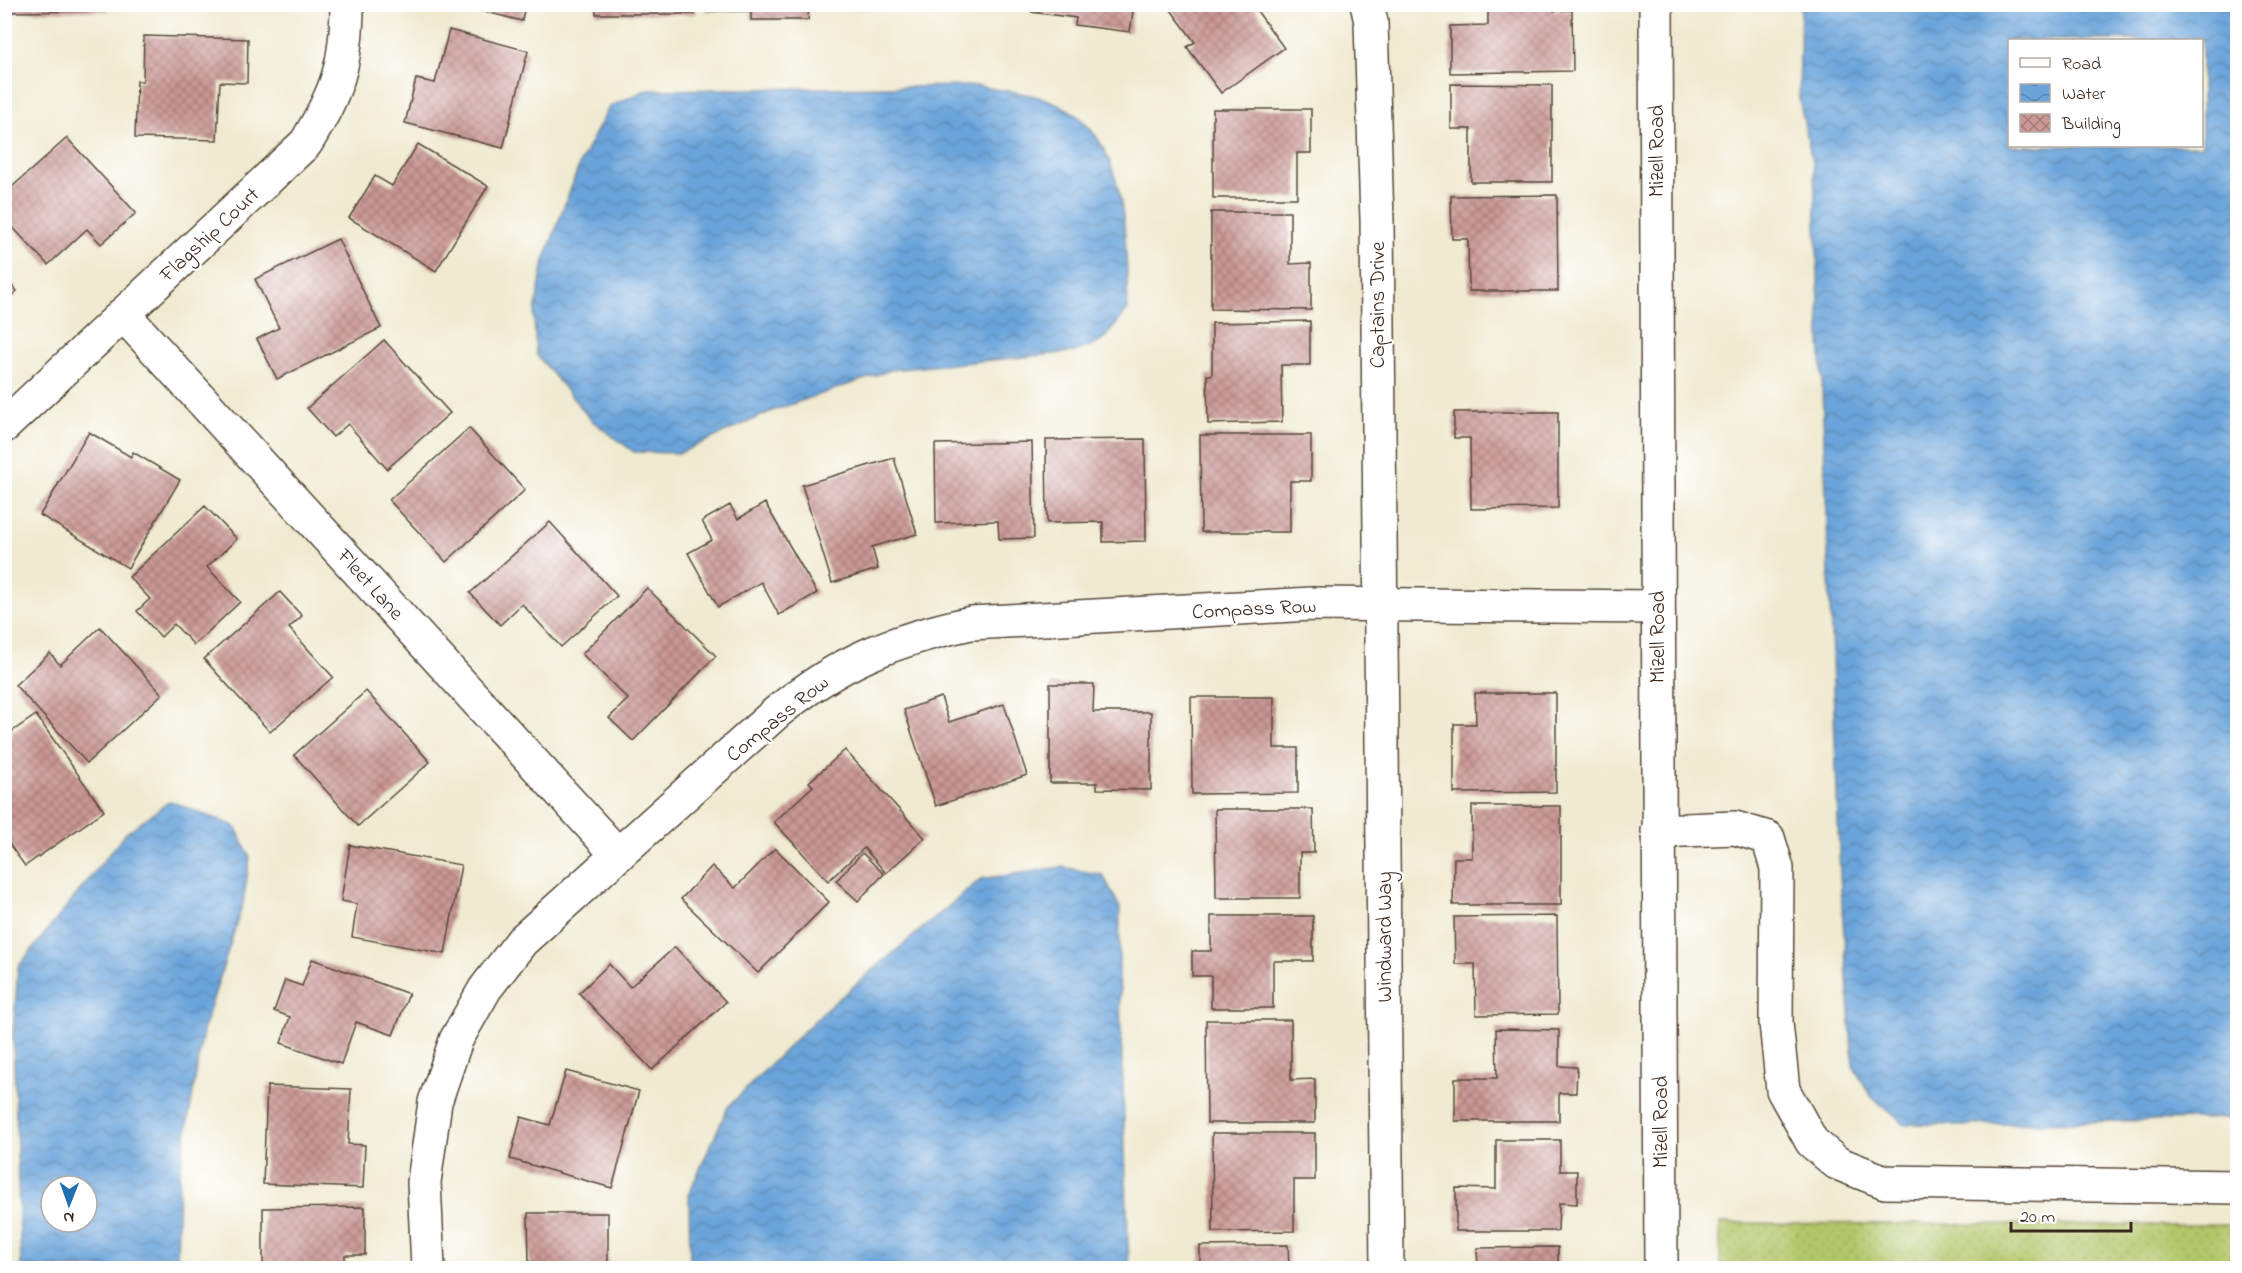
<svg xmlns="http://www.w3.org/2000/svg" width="2242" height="1273" font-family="'Indie Flower',sans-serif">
  <defs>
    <pattern id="grass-dots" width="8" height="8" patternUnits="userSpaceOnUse" patternTransform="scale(1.5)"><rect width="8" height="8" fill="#b3c669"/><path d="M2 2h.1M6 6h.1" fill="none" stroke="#9baa5b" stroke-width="1.8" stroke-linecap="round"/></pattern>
    <pattern id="water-waves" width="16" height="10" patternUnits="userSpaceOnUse" patternTransform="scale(1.5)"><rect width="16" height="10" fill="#6ba4da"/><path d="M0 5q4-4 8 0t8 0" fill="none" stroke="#5986b0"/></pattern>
    <pattern id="building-cross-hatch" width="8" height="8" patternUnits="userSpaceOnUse" patternTransform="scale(1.5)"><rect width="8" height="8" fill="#ca9895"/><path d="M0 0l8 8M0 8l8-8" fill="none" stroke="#a57c79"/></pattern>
  </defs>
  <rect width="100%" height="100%" fill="#fff"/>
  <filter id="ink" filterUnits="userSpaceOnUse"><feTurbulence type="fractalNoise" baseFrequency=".0167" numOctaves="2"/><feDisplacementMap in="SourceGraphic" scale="12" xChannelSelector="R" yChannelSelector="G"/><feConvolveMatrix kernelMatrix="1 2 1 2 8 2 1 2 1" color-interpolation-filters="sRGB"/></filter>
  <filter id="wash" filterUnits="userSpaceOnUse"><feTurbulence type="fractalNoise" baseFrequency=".008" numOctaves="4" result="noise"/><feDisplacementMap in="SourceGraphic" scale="24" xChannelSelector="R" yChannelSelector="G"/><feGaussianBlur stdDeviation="1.35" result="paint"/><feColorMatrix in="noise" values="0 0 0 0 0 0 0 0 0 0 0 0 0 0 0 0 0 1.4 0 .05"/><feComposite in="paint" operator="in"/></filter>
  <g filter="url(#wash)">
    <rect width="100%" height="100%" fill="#efead0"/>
    <path fill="url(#grass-dots)" stroke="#777844" stroke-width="1.5" d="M 1720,1223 L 2237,1225 L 2237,1268 L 1720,1268 Z"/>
    <g fill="url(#water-waves)" stroke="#53677c" stroke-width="1.5" fill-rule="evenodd">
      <path d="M 1801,5 L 2237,5 L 2237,1118 L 1963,1125 L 1904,1124 L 1871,1096 L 1853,1066 L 1840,875 L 1814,170 L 1799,99 ZM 2010,40 L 2202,40 L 2202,146 L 2010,146 Z"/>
      <path d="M 979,86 C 1001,91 1025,92 1046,99 C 1132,128 1125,238 1128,310 L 1102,341 L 1074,352 L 891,370 L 772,411 L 680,453 L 634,452 L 591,420 L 536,354 L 534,317 L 544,261 L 580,163 L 609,107 L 646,90 Z"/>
      <path d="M 170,801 L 235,826 L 250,857 L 243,903 L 203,1031 L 179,1177 L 177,1268 L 21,1268 L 13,1035 L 18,967 L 126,833 ZM 51,1186 L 87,1186 L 87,1222 L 51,1222 Z"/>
      <path d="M 1062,867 L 1103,875 L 1120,908 L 1119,969 L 1129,1268 L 690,1268 L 689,1193 L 728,1107 L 823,1012 L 981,879 Z"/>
    </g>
    <g id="blocks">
      <g fill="url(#building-cross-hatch)">
        <path d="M 6,4 L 107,4 L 107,11 L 6,12 Z"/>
        <rect x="173" y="4" width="41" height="3"/>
        <path d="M 454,4 L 525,4 L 522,21 Z"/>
        <rect x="596" y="4" width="99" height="10"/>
        <path d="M 706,4 L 809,4 L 808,20 L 751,20 L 751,11 L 706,11 Z"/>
        <rect x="823" y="4" width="90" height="5"/>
        <rect x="936" y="4" width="82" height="3"/>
        <path d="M 1033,4 L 1134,4 L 1130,32 L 1075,25 L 1076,18 L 1032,12 Z"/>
        <path d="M 1170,4 L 1252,4 L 1284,48 L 1221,93 L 1187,47 L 1195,42 L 1168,6 Z"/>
        <path d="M 1488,4 L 1553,4 L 1554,11 L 1572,10 L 1573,71 L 1450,73 L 1450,26 L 1488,25 Z"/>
        <path d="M 449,30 L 528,51 L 503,148 L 405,123 L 416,79 L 435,83 Z"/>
        <path d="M 144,36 L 248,39 L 247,83 L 220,82 L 217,140 L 135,138 L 137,81 L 143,81 Z"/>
        <path d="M 1451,84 L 1552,85 L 1552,182 L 1471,182 L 1471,129 L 1451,129 Z"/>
        <path d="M 1213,109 L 1311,109 L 1311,153 L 1297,153 L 1297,198 L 1213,198 Z"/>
        <path d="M 67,138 L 136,213 L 101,244 L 87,229 L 48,265 L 4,218 L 4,194 Z"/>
        <path d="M 418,144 L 488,186 L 436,271 L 349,218 L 375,176 L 392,186 Z"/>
        <path d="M 1557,195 L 1558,291 L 1469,291 L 1468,239 L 1452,239 L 1451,196 Z"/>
        <path d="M 1211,212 L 1290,212 L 1290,264 L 1311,263 L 1311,310 L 1211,309 Z"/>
        <path d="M 338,239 L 381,328 L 277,379 L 257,339 L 279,328 L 255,279 Z"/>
        <path d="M 4,278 L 17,291 L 4,303 Z"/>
        <path d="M 1310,321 L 1310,365 L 1281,365 L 1282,422 L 1208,424 L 1207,375 L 1212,375 L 1212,323 Z"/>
        <path d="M 384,340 L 450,413 L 387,469 L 348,424 L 333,437 L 307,408 Z"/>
        <path d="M 1454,412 L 1558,412 L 1558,508 L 1471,509 L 1470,438 L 1454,438 Z"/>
        <path d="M 469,428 L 525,490 L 446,562 L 389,500 Z"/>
        <path d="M 89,432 L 131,457 L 133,452 L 180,480 L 128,568 L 40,515 Z"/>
        <path d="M 1200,435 L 1311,435 L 1311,481 L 1290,481 L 1290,532 L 1201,532 Z"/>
        <path d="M 1145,439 L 1146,541 L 1103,542 L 1103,522 L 1047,523 L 1046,440 Z"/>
        <path d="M 1032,442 L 1034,538 L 999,539 L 998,521 L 936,523 L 935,444 Z"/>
        <path d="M 894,458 L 917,534 L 872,547 L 878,569 L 832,583 L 802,485 Z"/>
        <path d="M 765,503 L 817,593 L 779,615 L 761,582 L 718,607 L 688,553 L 712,540 L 702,521 L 730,505 L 738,519 Z"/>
        <path d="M 205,506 L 237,539 L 207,567 L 240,602 L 194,645 L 174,624 L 161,637 L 137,611 L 150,599 L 129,577 Z"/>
        <path d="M 550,522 L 617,596 L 561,647 L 522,604 L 500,625 L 470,593 Z"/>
        <path d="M 647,588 L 716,656 L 633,741 L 609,718 L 628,699 L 582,654 Z"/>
        <path d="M 280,592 L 302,616 L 289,628 L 333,677 L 270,732 L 204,659 Z"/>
        <path d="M 100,627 L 162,694 L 87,763 L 15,685 L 50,653 L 60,665 Z"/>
        <path d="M 1050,684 L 1094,684 L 1093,712 L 1151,712 L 1151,790 L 1097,789 L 1097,783 L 1050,783 Z"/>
        <path d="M 366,691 L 430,762 L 358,826 L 294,755 Z"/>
        <path d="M 1475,693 L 1556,693 L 1556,792 L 1454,793 L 1454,724 L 1476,724 Z"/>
        <path d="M 941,697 L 949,722 L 1004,704 L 1027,775 L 936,806 L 904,710 Z"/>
        <path d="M 1191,697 L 1274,697 L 1274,748 L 1298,748 L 1298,793 L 1192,794 Z"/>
        <path d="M 36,715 L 104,811 L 25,866 L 4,837 L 4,776 L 11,771 L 4,762 L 4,737 Z"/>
        <path d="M 845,750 L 925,838 L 886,873 L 864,848 L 828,881 L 774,822 L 813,786 L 809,782 Z"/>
        <path d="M 1472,806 L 1561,806 L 1561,905 L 1453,905 L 1454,858 L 1472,858 Z"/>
        <path d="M 1215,809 L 1313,809 L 1314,853 L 1300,853 L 1300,898 L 1216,898 Z"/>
        <path d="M 350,845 L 461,865 L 445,954 L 352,937 L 357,904 L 341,901 Z"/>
        <path d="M 775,848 L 829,902 L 758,973 L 681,899 L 712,866 L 735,888 Z"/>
        <path d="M 862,853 L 884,874 L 858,901 L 836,881 Z"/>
        <path d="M 1211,916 L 1313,916 L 1313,961 L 1273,961 L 1273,1008 L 1211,1008 L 1211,976 L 1192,976 L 1192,951 L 1211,951 Z"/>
        <path d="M 1557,916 L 1558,1014 L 1476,1015 L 1475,964 L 1455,964 L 1454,917 Z"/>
        <path d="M 675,947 L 726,1002 L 652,1070 L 579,993 L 609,964 L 630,987 Z"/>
        <path d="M 312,959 L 409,994 L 393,1035 L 356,1022 L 341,1064 L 281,1043 L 290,1017 L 274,1011 L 285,980 L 302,986 Z"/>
        <path d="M 1206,1020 L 1291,1020 L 1291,1080 L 1315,1079 L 1315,1123 L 1207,1123 Z"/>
        <path d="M 1496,1029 L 1559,1030 L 1559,1066 L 1577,1067 L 1576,1093 L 1559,1093 L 1559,1121 L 1455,1121 L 1455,1078 L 1497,1078 Z"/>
        <path d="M 566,1071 L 639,1091 L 612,1188 L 510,1159 L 521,1117 L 550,1125 Z"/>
        <path d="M 267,1086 L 351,1089 L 348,1144 L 365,1145 L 363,1188 L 263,1184 Z"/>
        <path d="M 1212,1133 L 1315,1133 L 1315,1180 L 1294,1180 L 1294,1231 L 1213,1232 Z"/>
        <path d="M 1496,1140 L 1560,1140 L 1560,1171 L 1577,1171 L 1577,1204 L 1559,1203 L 1558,1231 L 1456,1231 L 1456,1188 L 1496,1189 Z"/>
        <path d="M 365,1207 L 365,1255 L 345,1255 L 345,1268 L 263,1268 L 263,1208 Z"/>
        <path d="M 528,1213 L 608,1213 L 608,1268 L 508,1268 L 508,1265 L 529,1265 Z"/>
        <path d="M 1288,1245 L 1289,1268 L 1200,1268 L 1200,1246 Z"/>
        <path d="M 1558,1247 L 1558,1268 L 1478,1268 L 1477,1248 Z"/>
      </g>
    </g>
  </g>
  <g filter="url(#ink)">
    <use href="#blocks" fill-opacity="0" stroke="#564739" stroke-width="1.5"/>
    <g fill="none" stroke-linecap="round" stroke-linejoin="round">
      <g stroke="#564739" stroke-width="36">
        <g id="minor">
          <path d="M 1367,4 L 1371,22 L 1377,220 L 1387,1268"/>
          <path d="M 1656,4 L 1661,1268"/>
          <path d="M 123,314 L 618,855"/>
          <path d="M 4,426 L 306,143 C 337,92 347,64 347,4"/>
          <path d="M 1658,831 L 1735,828 L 1768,838 L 1777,868 L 1776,1023 L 1783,1090 L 1812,1142 L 1837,1163 L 1885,1182 L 2238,1187"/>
          <path d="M 428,1268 L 424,1182 L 435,1102 L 456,1040 L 485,989 L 522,941 L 777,712 C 840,661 893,640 971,623 L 1311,604 L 1657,607"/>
        </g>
      </g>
      <use href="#minor" stroke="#fff" stroke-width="33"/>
    </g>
  </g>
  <g text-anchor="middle" stroke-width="4.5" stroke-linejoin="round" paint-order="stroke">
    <g font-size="21" fill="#3b2a1e" stroke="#fff">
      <text transform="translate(1656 151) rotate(-90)" y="7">Mizell Road</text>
      <text transform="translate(209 234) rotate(-43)" y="7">Flagship Court</text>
      <text transform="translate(1377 305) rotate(-90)" y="7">Captains Drive</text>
      <text transform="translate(371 584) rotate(48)" y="7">Fleet Lane</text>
      <text transform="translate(1254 608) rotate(-3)" y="7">Compass Row</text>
      <text transform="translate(1657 637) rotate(-90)" y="7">Mizell Road</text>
      <text transform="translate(777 718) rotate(-39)" y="7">Compass Row</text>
      <text transform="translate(1384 937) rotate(-90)" y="7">Windward Way</text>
      <text transform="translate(1660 1122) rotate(-90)" y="7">Mizell Road</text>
    </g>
  </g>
  <rect width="2242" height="1273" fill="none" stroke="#fff" stroke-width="24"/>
  <rect x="2008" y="39" width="195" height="108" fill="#ffffff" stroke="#b1aaa5" stroke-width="1.5"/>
  <rect x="2020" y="58" width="30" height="9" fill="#ffffff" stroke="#b1aaa5" stroke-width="1.5"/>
  <text x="2062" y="69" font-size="18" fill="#3b2a1e">Road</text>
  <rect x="2020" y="84" width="30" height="18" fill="url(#water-waves)" stroke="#b1aaa5" stroke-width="1.5"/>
  <text x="2062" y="99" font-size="18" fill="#3b2a1e">Water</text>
  <rect x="2020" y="114" width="30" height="18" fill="url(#building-cross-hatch)" stroke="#b1aaa5" stroke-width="1.5"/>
  <text x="2062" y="129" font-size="18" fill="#3b2a1e">Building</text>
  <g transform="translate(69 1204) rotate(181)"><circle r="28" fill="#ffffff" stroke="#b1aaa5" stroke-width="1.5"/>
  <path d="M0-4.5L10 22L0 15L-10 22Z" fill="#1f6fb2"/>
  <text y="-9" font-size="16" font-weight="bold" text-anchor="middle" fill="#3b2a1e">N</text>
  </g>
  <path d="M2011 1222v9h120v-9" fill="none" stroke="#3b2a1e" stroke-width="3"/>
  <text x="2020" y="1222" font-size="18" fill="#3b2a1e" stroke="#ffffff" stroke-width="4.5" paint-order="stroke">20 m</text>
</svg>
